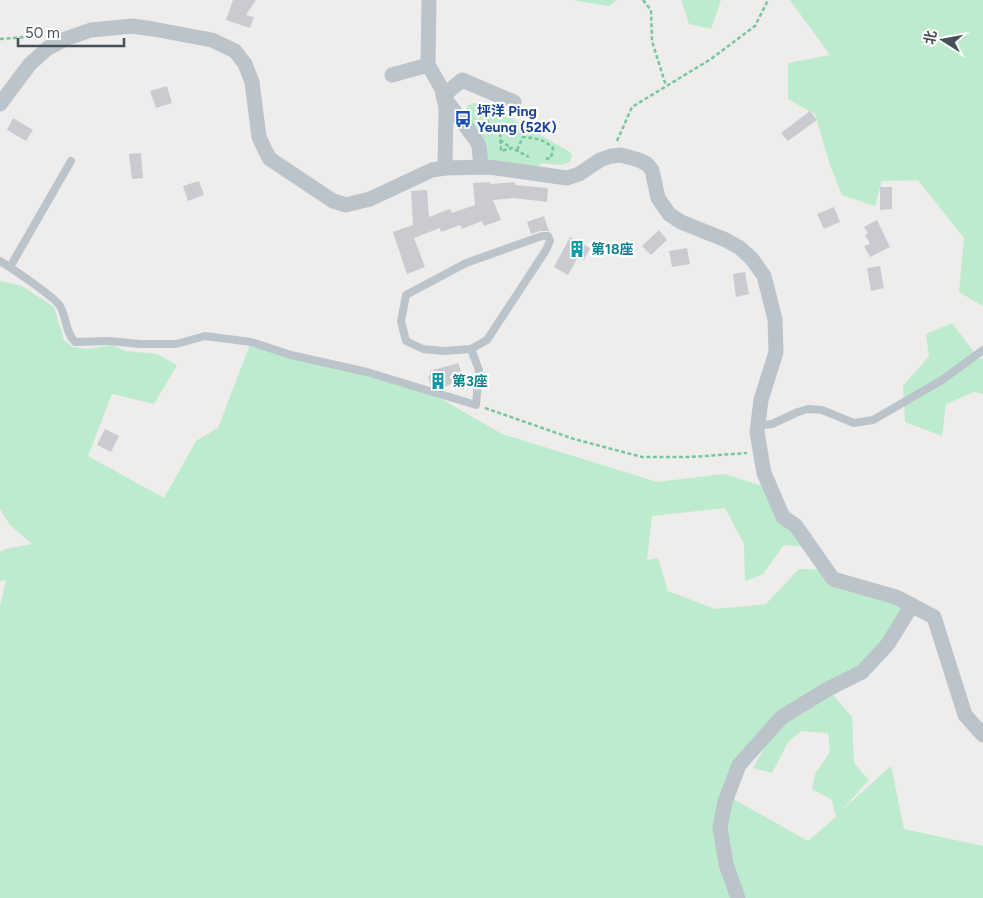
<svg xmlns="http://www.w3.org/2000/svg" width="983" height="898" font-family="Figtree,'Noto Sans SC',sans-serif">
  <rect width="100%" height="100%" fill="#efecec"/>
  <g fill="#bcebcd" fill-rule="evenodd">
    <path d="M 573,0 L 617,0 L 608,6 Z"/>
    <path d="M 681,0 L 721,0 L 711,29 L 689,24 Z"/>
    <path d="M 790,0 L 983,0 L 983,306 L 959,292 L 964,238 L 918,180 L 882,181 L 875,206 L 842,195 L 830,165 L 815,114 L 788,99 L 788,63 L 830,55 Z"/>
    <path d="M 472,103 L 490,106 L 570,152 L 572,156 L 570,162 L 562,165 L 540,163 L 539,168 L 490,160 L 487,158 L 466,112 L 467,106 Z"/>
    <path d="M 0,281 L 22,286 L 54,307 L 64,340 L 73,347 L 88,349 L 112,345 L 125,351 L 157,354 L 177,365 L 154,404 L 112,394 L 88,456 L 164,498 L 196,441 L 218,428 L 251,342 L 424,389 L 502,434 L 657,482 L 724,474 L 766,487 L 805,547 L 784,545 L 763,574 L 745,581 L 744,544 L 725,508 L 652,516 L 647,560 L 658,558 L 668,591 L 715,609 L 766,604 L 799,569 L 827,570 L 912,605 L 884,648 L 828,689 L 852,717 L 854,763 L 869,780 L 841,811 L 891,766 L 904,829 L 983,846 L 983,898 L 0,898 L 0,606 L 6,580 L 0,581 L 0,552 L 5,549 L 32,544 L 10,525 L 0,509 ZM 801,731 L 828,733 L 830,752 L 815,774 L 812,789 L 832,800 L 836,817 L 808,841 L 721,792 L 761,742 L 763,750 L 753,768 L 772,773 L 788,742 Z"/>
    <path d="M 952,323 L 979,359 L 983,358 L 983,394 L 974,392 L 946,404 L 942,436 L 905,422 L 903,386 L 929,356 L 926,334 Z"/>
  </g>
  <g fill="#cacbd1">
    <path d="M 233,0 L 256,0 L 246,15 L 254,17 L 250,28 L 226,20 Z"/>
    <path d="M 167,86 L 172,103 L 156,108 L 150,91 Z"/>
    <path d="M 810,111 L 817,120 L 788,141 L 781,133 Z"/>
    <path d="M 13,118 L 33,130 L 26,141 L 7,130 Z"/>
    <path d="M 141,153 L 143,178 L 132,179 L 129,154 Z"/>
    <path d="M 199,181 L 204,195 L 188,201 L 183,186 Z"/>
    <path d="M 490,182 L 490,184 L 515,182 L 515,185 L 548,188 L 547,202 L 514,198 L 493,200 L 501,220 L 484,226 L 482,221 L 462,229 L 460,225 L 441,232 L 440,228 L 414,238 L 425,267 L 407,274 L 393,232 L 413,225 L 411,191 L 427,190 L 429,217 L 450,209 L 452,213 L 475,205 L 473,183 Z"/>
    <path d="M 880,187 L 892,187 L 892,209 L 880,210 Z"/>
    <path d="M 834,207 L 840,222 L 824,229 L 817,214 Z"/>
    <path d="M 544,216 L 549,231 L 540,231 L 531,234 L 527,222 Z"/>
    <path d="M 877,220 L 890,247 L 870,257 L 864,246 L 870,244 L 865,235 L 868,233 L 864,227 Z"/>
    <path d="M 659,230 L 667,240 L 651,255 L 642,246 Z"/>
    <path d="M 570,237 L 590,248 L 584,260 L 578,257 L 568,275 L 554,267 Z"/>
    <path d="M 687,248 L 690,264 L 672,267 L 669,251 Z"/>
    <path d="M 880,266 L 884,288 L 871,291 L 867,268 Z"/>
    <path d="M 745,272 L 749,294 L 736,297 L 733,274 Z"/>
    <path d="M 458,363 L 466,384 L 454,389 L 452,384 L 440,388 L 431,385 L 428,377 L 431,375 L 430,371 Z"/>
    <path d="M 105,429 L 119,436 L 111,452 L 97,445 Z"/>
  </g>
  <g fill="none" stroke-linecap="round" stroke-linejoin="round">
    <g stroke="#76c79d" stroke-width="2.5" stroke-dasharray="4 2.5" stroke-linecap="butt">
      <path d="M 643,0 L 651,10 L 652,41 L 666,86"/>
      <path d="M 0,39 L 38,36"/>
      <path d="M 477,103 L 490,125 L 500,132 L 501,151 L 512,148 L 529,157"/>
      <path d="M 500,140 L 511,148"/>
      <path d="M 617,141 L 632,107 L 711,59 L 755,26 L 768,0"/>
      <path d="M 517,150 L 523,137 C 536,138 543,139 553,148 L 551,158 L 544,159"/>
      <path d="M 485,408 L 574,439 L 642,457 L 690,457 L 747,453"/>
    </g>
    <g stroke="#bbc4cb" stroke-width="8">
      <path d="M 542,236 L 548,236 L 550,241 L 546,250 L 487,340 L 471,349 L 444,351 L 423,349 L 406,341 L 401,321 L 406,295 L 466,263 Z"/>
      <path d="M 0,261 C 10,267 56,298 60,306 C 67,318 65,332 75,342 L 109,341 L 140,344 L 176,344 L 205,336 L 251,342 L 291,355 L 367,372 L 476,405 L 479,370 L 471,349"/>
      <path d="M 10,267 L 71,161"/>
      <path d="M 757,426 L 772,424 L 798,412 L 808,409 L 822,410 L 854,423 L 873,420 L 942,380 L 983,350"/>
    </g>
    <g stroke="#bbc4cb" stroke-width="15">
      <path d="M 429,0 L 428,65 L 442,89 L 446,108 L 445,168"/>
      <path d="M 392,75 L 428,65"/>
      <path d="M 0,104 L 30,64 L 48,48 L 65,39 L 91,30 L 132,26 L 153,29 L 212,40 L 235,51 L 245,64 L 252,82 L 259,137 L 265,150 L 270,159 L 333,201 L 346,205 L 370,199 L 432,170 L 445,168 L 489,167 L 567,178 L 579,174 L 600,160 L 611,156 L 621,155 L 639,160 L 647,164 L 652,170 L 658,198 L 669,214 L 681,222 L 726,240 L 740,248 L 752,259 L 764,276 L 775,319 L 776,352 L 761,400 L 757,432 L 764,473 L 783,517 L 796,526 L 833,579 L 896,597 L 934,617 L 965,715 L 983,735"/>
      <path d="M 481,166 L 479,146 L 476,140 L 443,96 L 462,80 L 514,102"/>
      <path d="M 738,898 L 726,864 L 720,827 L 725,802 L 739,765 L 782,717 L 828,689 L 862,672 L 888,644 L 912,605"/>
    </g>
  </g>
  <defs>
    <g id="bus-bare" transform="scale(1.35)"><path d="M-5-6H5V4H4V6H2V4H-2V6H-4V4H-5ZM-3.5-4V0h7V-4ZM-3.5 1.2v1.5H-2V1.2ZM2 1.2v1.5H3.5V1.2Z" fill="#1a4fb4" stroke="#fff" stroke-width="2.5" paint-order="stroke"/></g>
    <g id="building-bare" transform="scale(1.35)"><path d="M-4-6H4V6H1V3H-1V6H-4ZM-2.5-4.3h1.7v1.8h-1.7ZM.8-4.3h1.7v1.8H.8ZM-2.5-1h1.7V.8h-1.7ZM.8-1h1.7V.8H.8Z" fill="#0f9aa8" stroke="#fff" stroke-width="2.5" paint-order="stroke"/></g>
  </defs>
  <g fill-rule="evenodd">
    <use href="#bus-bare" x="463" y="119"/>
    <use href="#building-bare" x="577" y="249"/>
    <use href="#building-bare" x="438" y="381"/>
  </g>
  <g text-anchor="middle" stroke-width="4.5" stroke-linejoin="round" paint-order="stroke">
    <g font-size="14" font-weight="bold" fill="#164399" stroke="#fff" text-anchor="start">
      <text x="477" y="116">坪洋 Ping<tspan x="477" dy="16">Yeung (52K)</tspan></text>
    </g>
    <g font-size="14" font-weight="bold" fill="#0d838f" stroke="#fff" text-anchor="start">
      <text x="591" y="254">第18座</text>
      <text x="452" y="386">第3座</text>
    </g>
  </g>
  <g transform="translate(943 40) rotate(281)" stroke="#ffffff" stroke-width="4" paint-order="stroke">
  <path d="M0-4L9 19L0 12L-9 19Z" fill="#465058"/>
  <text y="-8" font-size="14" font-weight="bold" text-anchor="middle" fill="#465058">北</text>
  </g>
  <path d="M18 38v8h106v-8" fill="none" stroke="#465058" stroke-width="2.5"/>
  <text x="25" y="38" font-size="15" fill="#465058" stroke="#ffffff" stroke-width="4" paint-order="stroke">50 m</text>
</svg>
